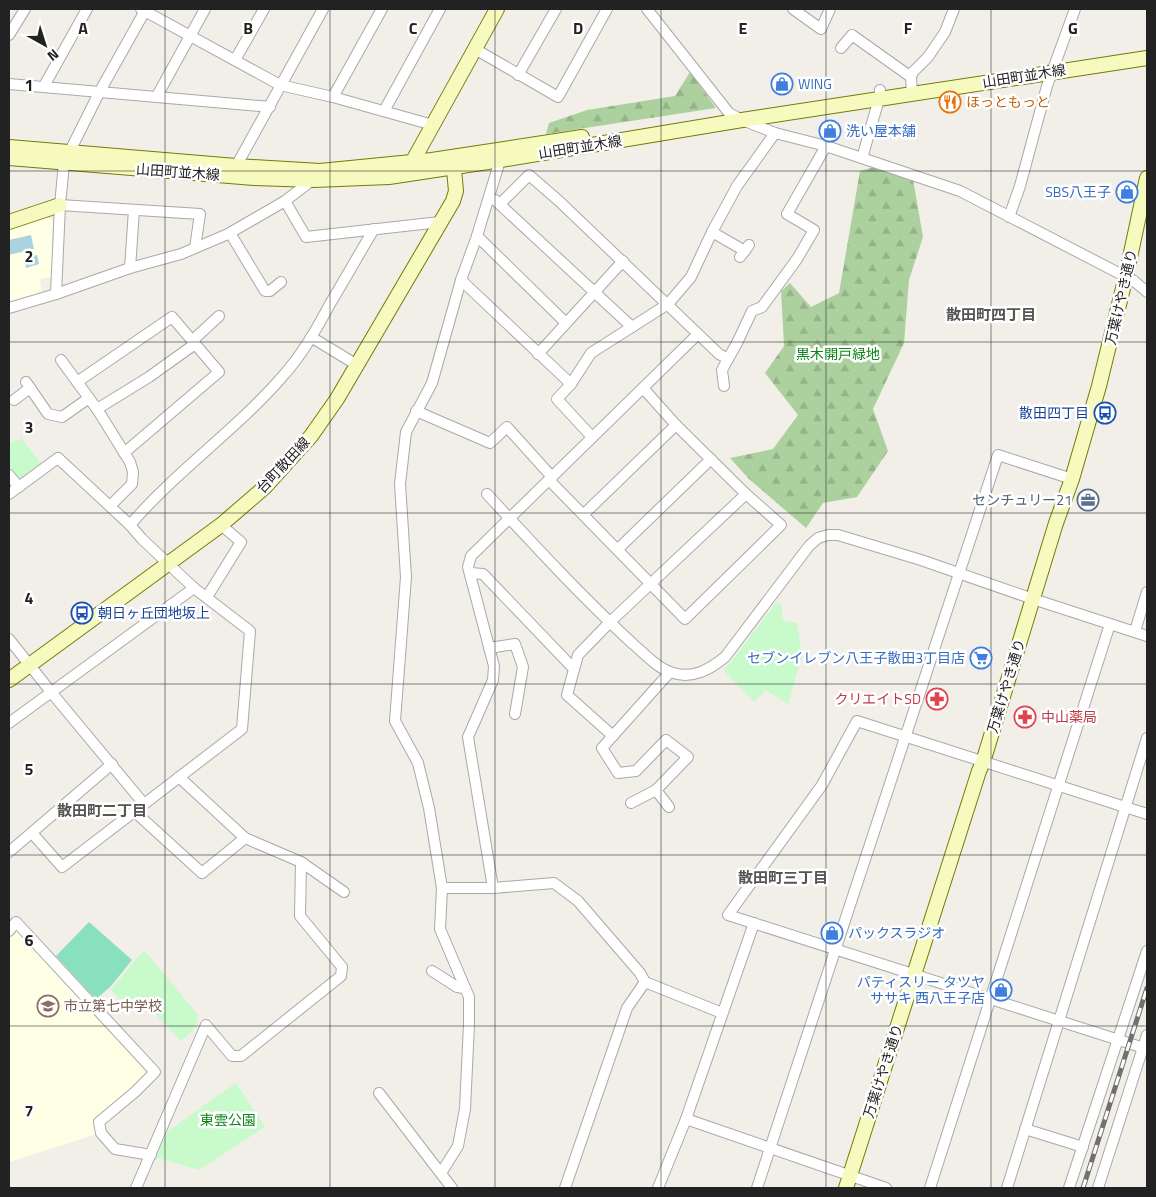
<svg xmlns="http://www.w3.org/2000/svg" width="1156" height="1197" font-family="'Titillium Web','Noto Sans JP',sans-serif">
  <defs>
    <pattern id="forest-firs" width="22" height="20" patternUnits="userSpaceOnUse" patternTransform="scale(1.25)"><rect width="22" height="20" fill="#add19e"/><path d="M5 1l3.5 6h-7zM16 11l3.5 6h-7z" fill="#95b388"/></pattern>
  </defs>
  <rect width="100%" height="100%" fill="#f2efe9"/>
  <g fill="#ffffe5">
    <path d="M 47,217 L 53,221 L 51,277 L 40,279 L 42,293 L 9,302 L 9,229 Z"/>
    <path d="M 16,929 L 20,929 L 147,1074 L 98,1120 L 97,1134 L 9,1162 L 9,937 Z"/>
  </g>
  <g fill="url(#forest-firs)">
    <path d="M 690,72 L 716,108 L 546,134 L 549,123 L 587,110 L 675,96 Z"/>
    <path d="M 881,165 L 913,179 L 923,237 L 909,280 L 904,343 L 873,409 L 888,451 L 857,497 L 823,503 L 806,528 L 749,479 L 730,458 L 773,449 L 798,415 L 765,373 L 784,346 L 781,291 L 790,283 L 811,307 L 839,293 L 860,171 Z"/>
  </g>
  <g fill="#c8facc">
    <path d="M 22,439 L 41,464 L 18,480 L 9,470 L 9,443 Z"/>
    <path d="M 776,603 L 781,604 L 783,621 L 797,623 L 802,655 L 788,704 L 766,690 L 754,702 L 724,671 Z"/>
    <path d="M 144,950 L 198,1015 L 195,1028 L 181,1041 L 138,996 L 126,1006 L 111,990 Z"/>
    <path d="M 236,1083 L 265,1127 L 199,1170 L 155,1157 L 168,1131 Z"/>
  </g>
  <path fill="#88e0be" d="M 89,922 L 132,960 L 111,986 L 96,999 L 56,956 Z"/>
  <g fill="#aad3df">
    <path d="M 31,235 L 34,249 L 9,255 L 9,240 Z"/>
    <path d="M 37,255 L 39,264 L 26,268 L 24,258 Z"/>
  </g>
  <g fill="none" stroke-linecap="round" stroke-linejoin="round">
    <g stroke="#a9a9a9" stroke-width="12">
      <g id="street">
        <path d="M 141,9 L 280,85 L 333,97 L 433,125"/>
        <path d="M 647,9 L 729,113 L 742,120 L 775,133 L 826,146 L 960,191 L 1134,281 L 1147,292"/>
        <path d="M 793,9 L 821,29 L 830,9"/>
        <path d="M 9,35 L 25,9"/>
        <path d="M 841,48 L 852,35 L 911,77"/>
        <path d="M 475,49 L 558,97 L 607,9"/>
        <path d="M 235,60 L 264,9"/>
        <path d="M 518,75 L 556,9"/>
        <path d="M 9,84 L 270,107"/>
        <path d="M 44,86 L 87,9"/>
        <path d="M 912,94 L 911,77 L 913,72 L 928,57 L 945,32 L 954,9"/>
        <path d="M 157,96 L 205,9"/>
        <path d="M 333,97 L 382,9"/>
        <path d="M 384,111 L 440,9"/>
        <path d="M 862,158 L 879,99 L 880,90"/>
        <path d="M 234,170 L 323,9"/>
        <path d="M 495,200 L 632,327"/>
        <path d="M 285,201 L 306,237 L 440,222"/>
        <path d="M 500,204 L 529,175 L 559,201 L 719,354 L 728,359 L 737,343 L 752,311 L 762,307 L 797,259 L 814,230 L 787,214 L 826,146"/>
        <path d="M 60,205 L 200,214 L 195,248"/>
        <path d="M 1009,217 L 1020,186 L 1047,86 L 1075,9"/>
        <path d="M 712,232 L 745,251"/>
        <path d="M 230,233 L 265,291 L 270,291 L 281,282"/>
        <path d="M 477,236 L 566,323"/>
        <path d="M 740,257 L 749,245"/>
        <path d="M 130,268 L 134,210"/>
        <path d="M 461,280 L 571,384"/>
        <path d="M 56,294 L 60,205 L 64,163 L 100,91 L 146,9"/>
        <path d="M 9,308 L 56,294 L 130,268 L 181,254 L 228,234 L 285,201 L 315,178"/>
        <path d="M 311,337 L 357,365"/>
        <path d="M 192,341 L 219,316"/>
        <path d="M 538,354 L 623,261"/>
        <path d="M 61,360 L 97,409 L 130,462 L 133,472 L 132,484 L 110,506"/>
        <path d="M 26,382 L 48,414 L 62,417 L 89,398"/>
        <path d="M 77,382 L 172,317 L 219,372 L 124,453"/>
        <path d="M 724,386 L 722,370 L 728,359"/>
        <path d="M 14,400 L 30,388"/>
        <path d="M 97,409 L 149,377 L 195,344"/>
        <path d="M 416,411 L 490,443 L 507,427 L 552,477"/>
        <path d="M 592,437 L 557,399 L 571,384 L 591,353 L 668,304 L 691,277 L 712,232 L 737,186 L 775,133"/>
        <path d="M 9,475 L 19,487"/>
        <path d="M 549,480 L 685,619 L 781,525 L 746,494"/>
        <path d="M 9,494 L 58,458 L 130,525 L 142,539 L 194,588 L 250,631 L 242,729 L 62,867 L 32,833"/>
        <path d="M 487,494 C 534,545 582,597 633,644 C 645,654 658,669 673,673 C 693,679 709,670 725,657 L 809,546 L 818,538 L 828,535 L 838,535 L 921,560 L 1033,599 L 1147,636"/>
        <path d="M 584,514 L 676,425"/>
        <path d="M 130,525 C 176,471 236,430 282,377 C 302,355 316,330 330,304 C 345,279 359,254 374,229"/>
        <path d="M 618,549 L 711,459"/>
        <path d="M 470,573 L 483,574 L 574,669"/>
        <path d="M 207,597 L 241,542 L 221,525"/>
        <path d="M 1135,631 L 1147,592"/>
        <path d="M 9,639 L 51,692 L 144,804"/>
        <path d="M 489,648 L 515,644 L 523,667 L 515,714"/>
        <path d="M 9,723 L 194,588"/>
        <path d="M 613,736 L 567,695 L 578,655 L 610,622 L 746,494 L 676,425 L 643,388"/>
        <path d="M 631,803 L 656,790"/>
        <path d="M 669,807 L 656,790 L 688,757 L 666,740 L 636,771 L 618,773 L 602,748 L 670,672"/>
        <path d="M 135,812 L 202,873 L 245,838"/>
        <path d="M 1147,814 L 857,721 L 822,785 L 728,915 L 1147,1049"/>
        <path d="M 9,852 L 112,764"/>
        <path d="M 301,862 L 344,892"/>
        <path d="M 442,888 L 493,888 L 554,883 L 578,901 L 640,973 L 645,982 L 722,1013"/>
        <path d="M 493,888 L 468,737 L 493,680 L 494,666 L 468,567 L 471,556 L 698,334"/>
        <path d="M 9,931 L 16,922 L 155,1072 L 135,1092 L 99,1122 L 101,1133 L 115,1149 L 151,1155"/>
        <path d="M 432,971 L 457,987 L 464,988"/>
        <path d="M 379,1093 L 452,1188"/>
        <path d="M 686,1119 L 886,1188"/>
        <path d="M 1025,1129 L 1083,1147"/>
        <path d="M 441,1173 L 458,1146 L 465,1109 L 469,1024 L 469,997 L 440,929 L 442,888 L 429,808 L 418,763 L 395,721 L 406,577 L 400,484 L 406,432 L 432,383 L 461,280 L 477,236 L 502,154"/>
        <path d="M 136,1188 L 206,1025 L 232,1056 L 241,1056 L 341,976 L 342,967 L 300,916 L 301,862 L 245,838 L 179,777"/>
        <path d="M 565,1188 L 627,1008 L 645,982"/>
        <path d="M 658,1188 L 686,1119 L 754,923"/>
        <path d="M 757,1188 L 998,455 L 1072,479"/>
        <path d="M 930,1188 L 1110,624"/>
        <path d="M 1007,1188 L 1147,738"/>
        <path d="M 1069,1188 L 1147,951"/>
        <path d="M 1098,1188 L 1147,1035"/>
      </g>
    </g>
    <g stroke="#707d05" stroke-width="16">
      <g id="secondary">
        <path d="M 9,147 L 236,166 L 320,171 L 432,160 L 582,137"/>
        <path d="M 9,158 L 254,178 L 314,180 L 389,177 L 501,160 L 742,120 L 1147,58"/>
        <path d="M 409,168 L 497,9"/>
        <path d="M 9,222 L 60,205"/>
        <path d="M 9,680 L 221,525 L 265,487 L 283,467 L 311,436 L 337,399 L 453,201 L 456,191 L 453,159"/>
        <path d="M 846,1188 L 979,771 L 983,762 L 1056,523 L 1072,479 L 1099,386 L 1126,276 L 1147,178"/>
      </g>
    </g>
    <use href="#street" stroke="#fff" stroke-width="10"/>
    <use href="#secondary" stroke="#f7fabf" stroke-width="14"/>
    <g stroke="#707070" stroke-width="5">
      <path id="rail" d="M 1083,1188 L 1147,988"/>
    </g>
    <use href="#rail" stroke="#fff" stroke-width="3" stroke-dasharray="9" stroke-linecap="butt"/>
  </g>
  <path fill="none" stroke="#222" stroke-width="1" stroke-opacity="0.55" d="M 165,9 L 165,1188M 330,9 L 330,1188M 495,9 L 495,1188M 661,9 L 661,1188M 826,9 L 826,1188M 991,9 L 991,1188M 9,171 L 1147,171M 9,342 L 1147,342M 9,513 L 1147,513M 9,684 L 1147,684M 9,855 L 1147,855M 9,1026 L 1147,1026"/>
  <defs>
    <g id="shop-ring" transform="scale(1.125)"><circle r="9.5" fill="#fff" stroke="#3f7fe0" stroke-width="1.5"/><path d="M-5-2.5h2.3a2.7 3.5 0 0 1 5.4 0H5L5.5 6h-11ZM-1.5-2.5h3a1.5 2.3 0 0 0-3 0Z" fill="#3f7fe0"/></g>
    <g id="restaurant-ring" transform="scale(1.125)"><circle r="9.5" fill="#fff" stroke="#e8710a" stroke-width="1.5"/><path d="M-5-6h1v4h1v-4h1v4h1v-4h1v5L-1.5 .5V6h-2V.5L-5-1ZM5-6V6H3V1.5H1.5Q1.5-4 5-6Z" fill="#e8710a"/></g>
    <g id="bus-ring" transform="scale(1.125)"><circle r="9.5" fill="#fff" stroke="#1a4fb4" stroke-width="1.5"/><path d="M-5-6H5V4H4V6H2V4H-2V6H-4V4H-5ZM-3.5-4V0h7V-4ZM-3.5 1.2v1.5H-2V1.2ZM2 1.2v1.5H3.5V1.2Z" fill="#1a4fb4"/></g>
    <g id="office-ring" transform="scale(1.125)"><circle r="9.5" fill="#fff" stroke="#5c6f8a" stroke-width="1.5"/><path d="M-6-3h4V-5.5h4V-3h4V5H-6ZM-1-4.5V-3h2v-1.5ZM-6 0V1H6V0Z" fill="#5c6f8a"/></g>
    <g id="supermarket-ring" transform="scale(1.125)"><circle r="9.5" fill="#fff" stroke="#3f7fe0" stroke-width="1.5"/><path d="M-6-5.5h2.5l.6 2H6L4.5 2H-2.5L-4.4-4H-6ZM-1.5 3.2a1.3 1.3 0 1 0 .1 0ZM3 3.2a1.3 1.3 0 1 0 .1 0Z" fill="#3f7fe0"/></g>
    <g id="pharmacy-ring" transform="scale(1.125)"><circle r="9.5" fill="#fff" stroke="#e0444e" stroke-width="1.5"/><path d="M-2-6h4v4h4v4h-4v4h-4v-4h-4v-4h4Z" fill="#e0444e"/></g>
    <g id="school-ring" transform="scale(1.125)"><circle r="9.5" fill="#fff" stroke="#8d6e63" stroke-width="1.5"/><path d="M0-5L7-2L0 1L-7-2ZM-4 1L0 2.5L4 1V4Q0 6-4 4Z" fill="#8d6e63"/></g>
  </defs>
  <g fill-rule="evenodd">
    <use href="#shop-ring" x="782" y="84"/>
    <use href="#restaurant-ring" x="950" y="102"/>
    <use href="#shop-ring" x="830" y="131"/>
    <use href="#shop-ring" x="1127" y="192"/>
    <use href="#bus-ring" x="1105" y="413"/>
    <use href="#office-ring" x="1088" y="500"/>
    <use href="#bus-ring" x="82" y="613"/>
    <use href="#supermarket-ring" x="981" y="658"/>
    <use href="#pharmacy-ring" x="937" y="699"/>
    <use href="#pharmacy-ring" x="1025" y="717"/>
    <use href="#shop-ring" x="832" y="933"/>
    <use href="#shop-ring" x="1001" y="990"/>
    <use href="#school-ring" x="48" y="1006"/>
  </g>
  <g text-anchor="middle" stroke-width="5" stroke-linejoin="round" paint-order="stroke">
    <g font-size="14" fill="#222" stroke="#fff">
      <text transform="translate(1024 76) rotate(-9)" y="5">山田町並木線</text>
      <text transform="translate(580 147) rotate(-9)" y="5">山田町並木線</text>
      <text transform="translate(178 172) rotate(4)" y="5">山田町並木線</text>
      <text transform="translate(1121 297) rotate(-77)" y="5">万葉けやき通り</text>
      <text transform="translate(283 465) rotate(-47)" y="5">台町散田線</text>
      <text transform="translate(1006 686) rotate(-73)" y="5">万葉けやき通り</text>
      <text transform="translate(883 1071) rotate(-72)" y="5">万葉けやき通り</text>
    </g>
    <g font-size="14" fill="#366cbe" stroke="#fff" text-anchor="start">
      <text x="798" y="89">WING</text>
      <text x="846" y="136">洗い屋本舗</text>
      <text x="1111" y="197" text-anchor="end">SBS八王子</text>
      <text x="965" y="663" text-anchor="end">セブンイレブン八王子散田3丁目店</text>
      <text x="848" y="938">パックスラジオ</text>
      <text x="985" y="987" text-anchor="end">パティスリー タツヤ<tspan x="985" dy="16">ササキ 西八王子店</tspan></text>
    </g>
    <g font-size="14" fill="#c56008" stroke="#fff" text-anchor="start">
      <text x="966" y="107">ほっともっと</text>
    </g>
    <g font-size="14" fill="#0c8416" stroke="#fff">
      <text x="838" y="359">黒木開戸緑地</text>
      <text x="228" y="1125">東雲公園</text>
    </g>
    <g font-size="14" fill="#164399" stroke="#fff" text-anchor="end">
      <text x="1089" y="418">散田四丁目</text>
      <text x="98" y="618" text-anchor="start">朝日ヶ丘団地坂上</text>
    </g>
    <g font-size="14" fill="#4e5e75" stroke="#fff" text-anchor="end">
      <text x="1072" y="505">センチュリー21</text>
    </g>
    <g font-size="14" fill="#be3a42" stroke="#fff" text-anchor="end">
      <text x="921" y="704">クリエイトSD</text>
      <text x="1041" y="722" text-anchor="start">中山薬局</text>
    </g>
    <g font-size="14" fill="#785e54" stroke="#fff" text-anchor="start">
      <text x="64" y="1011">市立第七中学校</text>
    </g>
    <g font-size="15" font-weight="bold" fill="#555" stroke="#fff">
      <text x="991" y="320">散田町四丁目</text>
      <text x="102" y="816">散田町二丁目</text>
      <text x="783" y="883">散田町三丁目</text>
    </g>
  </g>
  <g font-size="16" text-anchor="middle" font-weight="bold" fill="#222" stroke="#fff" stroke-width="5" stroke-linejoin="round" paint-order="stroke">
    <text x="83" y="34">A</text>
    <text x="248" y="34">B</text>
    <text x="413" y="34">C</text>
    <text x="578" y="34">D</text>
    <text x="743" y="34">E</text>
    <text x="908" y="34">F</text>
    <text x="1073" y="34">G</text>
    <text x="29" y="91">1</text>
    <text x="29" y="262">2</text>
    <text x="29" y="433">3</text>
    <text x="29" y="604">4</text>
    <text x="29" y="775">5</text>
    <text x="29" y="946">6</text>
    <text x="29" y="1117">7</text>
  </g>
  <rect width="1156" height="1197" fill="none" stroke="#222222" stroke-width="20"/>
  <g transform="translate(45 45) rotate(141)" stroke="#ffffff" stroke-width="4" paint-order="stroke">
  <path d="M0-4L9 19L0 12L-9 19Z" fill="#222222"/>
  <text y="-8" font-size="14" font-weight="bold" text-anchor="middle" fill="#222222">N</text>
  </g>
</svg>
